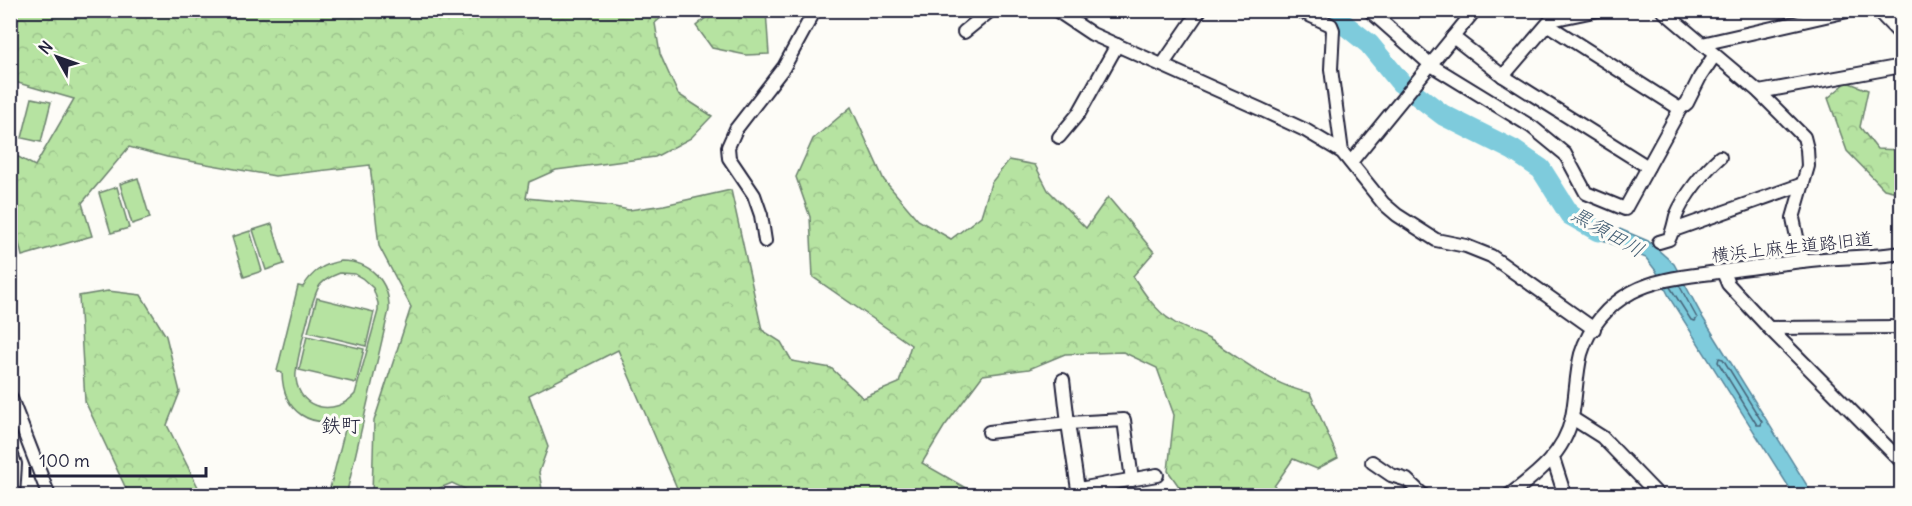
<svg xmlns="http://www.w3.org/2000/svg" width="1912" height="506" font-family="Delius,'Klee One',sans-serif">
  <defs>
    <pattern id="forest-crowns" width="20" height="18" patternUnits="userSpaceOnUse" patternTransform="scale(1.5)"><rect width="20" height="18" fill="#b6e3a1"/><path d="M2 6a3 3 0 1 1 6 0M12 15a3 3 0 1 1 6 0" fill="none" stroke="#9cc28c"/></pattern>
  </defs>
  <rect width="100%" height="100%" fill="#fdfcf7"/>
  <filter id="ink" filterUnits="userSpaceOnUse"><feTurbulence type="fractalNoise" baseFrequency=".0167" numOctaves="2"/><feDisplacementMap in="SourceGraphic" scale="12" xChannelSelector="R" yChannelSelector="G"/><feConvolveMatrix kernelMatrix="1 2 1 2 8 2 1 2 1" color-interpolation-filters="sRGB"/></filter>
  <g filter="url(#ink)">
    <g fill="url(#forest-crowns)" stroke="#6c826e" stroke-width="1.5">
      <path d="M 11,10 L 669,11 L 655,23 L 660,54 L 678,94 L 712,116 L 691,138 L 655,157 L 556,170 L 529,182 L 526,198 L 610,206 L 629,210 L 664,205 L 731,190 L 762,330 L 781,342 L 792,361 L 831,368 L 863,398 L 899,383 L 911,345 L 813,277 L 810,217 L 796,177 L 813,139 L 851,107 L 884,180 L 918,220 L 951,239 L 981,216 L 991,183 L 1009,160 L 1035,165 L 1048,190 L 1086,228 L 1108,197 L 1154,252 L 1133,276 C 1143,292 1155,310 1172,321 C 1183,329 1197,332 1209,339 C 1242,359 1272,386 1310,393 L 1338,458 L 1317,469 L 1293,459 L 1268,495 L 1185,495 L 1168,471 L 1174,415 L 1157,368 L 1123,352 L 1065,354 L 1029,369 L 983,375 L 944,427 L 922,463 L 978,495 L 680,495 L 618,350 L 529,395 L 548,447 L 539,472 L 543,495 L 478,495 L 452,483 L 430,492 L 430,495 L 372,495 L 374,421 L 411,307 L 379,246 L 370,165 L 275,176 L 167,157 L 129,147 L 82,203 L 92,236 L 22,256 L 11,210 L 11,153 L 35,166 L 74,99 L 11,81 Z"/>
      <path d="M 714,11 L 766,11 L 769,54 L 746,55 L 712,48 L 696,26 Z"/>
      <path d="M 1847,82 L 1868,90 L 1860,127 L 1877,149 L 1901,150 L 1901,193 L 1884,189 L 1847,151 L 1828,98 Z"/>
      <path d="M 108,291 L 141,295 L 166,336 L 180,392 L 167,425 L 202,495 L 129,495 L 85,401 L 79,296 Z"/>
    </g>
    <g fill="#b6e3a1" stroke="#6c826e" stroke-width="1.5" fill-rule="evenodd">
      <path d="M 32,98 L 51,102 L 41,142 L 22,138 Z"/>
      <path d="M 138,178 L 150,218 L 132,224 L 120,184 Z"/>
      <path d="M 117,187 L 129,228 L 111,233 L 99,193 Z"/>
      <path d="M 272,224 L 284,264 L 266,270 L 253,230 Z"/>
      <path d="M 250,231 L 262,271 L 244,277 L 232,237 Z"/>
      <path d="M 341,261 C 370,261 390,281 389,310 L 346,496 L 338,495 L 329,492 L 348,418 C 311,430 283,413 282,373 L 277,371 L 298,286 L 303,287 C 312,272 323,264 341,261 ZM 340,273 L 355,274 L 362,278 L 373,288 L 378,303 L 378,311 L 355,394 C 336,416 300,411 296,379 C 294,368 313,294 320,285 C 325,279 332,276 340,273 Z"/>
      <path d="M 317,298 L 374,312 L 366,346 L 308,332 Z"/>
      <path d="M 307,336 L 364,349 L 356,383 L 299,370 Z"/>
    </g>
    <path fill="#7ecbdc" stroke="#59879c" stroke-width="1.5" d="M 1576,213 L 1613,233 L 1620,229 L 1648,241 L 1674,264 L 1703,318 L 1813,495 L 1794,495 L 1672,302 L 1656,271 L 1646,258 L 1591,235 L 1570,221 Z"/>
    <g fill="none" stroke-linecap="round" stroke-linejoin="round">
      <g stroke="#47667b" stroke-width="1.5">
        <path d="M 1670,287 L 1691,320 L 1695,321 L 1697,318 L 1679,285"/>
        <path d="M 1719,358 L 1723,359 L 1762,422 L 1761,425 L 1757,425 L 1718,362 Z"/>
      </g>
      <path stroke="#7ecbdc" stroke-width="21" d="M 1323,10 L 1335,17 L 1369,44 L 1401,83 L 1443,115 L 1513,150 L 1541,169 L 1570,215 L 1598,231"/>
      <g stroke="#22223b" stroke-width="16">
        <g id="minor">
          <path d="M 1056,10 L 1092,34 L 1260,109 L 1305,130 L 1342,152 L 1383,203 L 1397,215 L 1436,240 L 1466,246 L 1491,256 L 1594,329"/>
          <path d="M 1298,10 L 1331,25 L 1333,30 L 1331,69 L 1342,152"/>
          <path d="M 1369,10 L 1431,65 L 1532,127 L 1565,154 L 1586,193 L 1625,209 L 1680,109 L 1687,103 L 1700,77 L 1714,56"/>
          <path d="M 1662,10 L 1759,92 L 1804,137 L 1807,149 L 1808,166 L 1793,218 L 1802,261"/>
          <path d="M 1877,10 L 1902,36"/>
          <path d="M 1548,25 L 1680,109"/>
          <path d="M 964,32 L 991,10"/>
          <path d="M 1453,37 L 1503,76 L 1648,167"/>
          <path d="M 1702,44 L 1852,10"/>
          <path d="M 1163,64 L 1200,10"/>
          <path d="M 1503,76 L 1551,20 L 1599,10"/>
          <path d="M 1759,92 L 1902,66"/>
          <path d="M 1059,137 L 1079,113 L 1117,45"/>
          <path d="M 1351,162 L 1475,10"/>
          <path d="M 1674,230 L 1803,184"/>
          <path d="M 765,241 L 761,215 L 754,195 L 729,158 L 728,147 L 736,129 L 784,67 L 815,10"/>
          <path d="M 1659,242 L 1669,239 C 1673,231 1674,224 1676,216 C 1684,196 1704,171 1720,157"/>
          <path d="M 1723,272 L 1728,284 L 1769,328 L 1902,462"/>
          <path d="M 1769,328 L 1902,327"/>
          <path d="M 1063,380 L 1068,423 L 1079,496"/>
          <path d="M 10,396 L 49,496"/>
          <path d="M 1572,418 L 1602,437 L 1659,496"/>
          <path d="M 989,432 L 1068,423 L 1124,420 L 1132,480"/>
          <path d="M 10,450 L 15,464 L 13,496"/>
          <path d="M 1553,458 L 1565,496"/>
          <path d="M 1372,462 L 1391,475 L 1407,480 L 1424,496"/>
          <path d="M 1079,489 L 1157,475"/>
          <path d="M 1508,496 C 1536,475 1565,453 1572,417 C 1576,396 1576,374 1581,354 C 1589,327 1608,305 1632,292 C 1660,277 1694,276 1725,271 C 1751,268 1776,264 1802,261 C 1835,257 1868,258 1902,253"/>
        </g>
      </g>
      <use href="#minor" stroke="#fdfcf7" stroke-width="12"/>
    </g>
  </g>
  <g text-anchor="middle" stroke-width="6" stroke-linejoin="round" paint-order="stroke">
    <g font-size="18" fill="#22223b" stroke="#fdfcf7">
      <text transform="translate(1792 247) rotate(-6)" y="6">横浜上麻生道路旧道</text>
    </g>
    <g font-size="20" font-style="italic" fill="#425d73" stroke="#fdfcf7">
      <text transform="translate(1608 232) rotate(30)" y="7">黒須田川</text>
    </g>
    <g font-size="20" fill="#22223b" stroke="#fdfcf7">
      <text x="341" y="432">鉄町</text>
    </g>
  </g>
  <rect width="1912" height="506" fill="none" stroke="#fdfcf7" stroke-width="36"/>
  <rect x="18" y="18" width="1876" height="470" fill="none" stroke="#22223b" stroke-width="2" filter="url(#ink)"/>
  <g transform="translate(57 57) rotate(310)" stroke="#fdfcf7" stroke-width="4.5" paint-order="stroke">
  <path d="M0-4.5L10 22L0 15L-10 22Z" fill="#22223b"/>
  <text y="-9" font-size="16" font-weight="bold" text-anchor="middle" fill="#22223b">N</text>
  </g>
  <path d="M30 467v9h176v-9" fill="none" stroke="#22223b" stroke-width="3"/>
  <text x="39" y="467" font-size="18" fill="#22223b" stroke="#fdfcf7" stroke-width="4.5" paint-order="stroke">100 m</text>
</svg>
